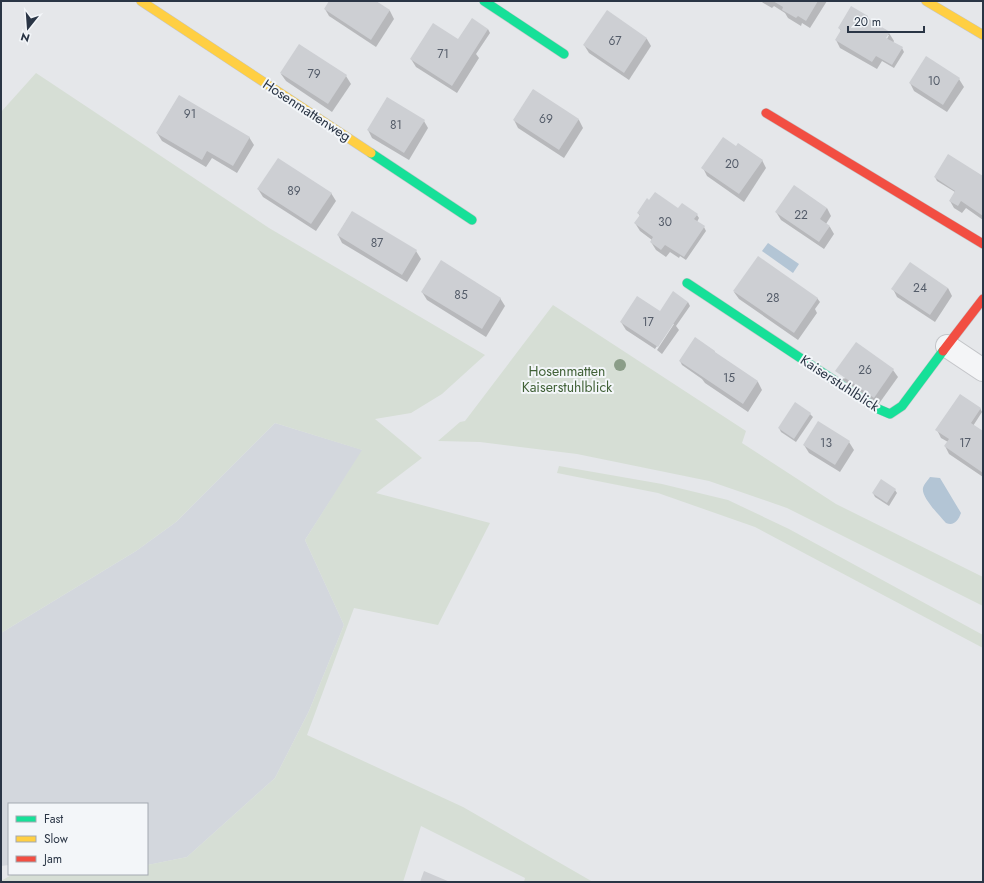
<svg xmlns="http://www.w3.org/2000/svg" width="984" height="883" font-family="Jost,sans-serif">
  <rect width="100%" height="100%" fill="#e5e7ea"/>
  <path fill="#d3d7dd" d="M 275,423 L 363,450 L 305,540 L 344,625 L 309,711 L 275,778 L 187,857 L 148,865 L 147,804 L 9,804 L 9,865 L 1,866 L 1,633 L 136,551 L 176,522 Z"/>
  <g fill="#d6ded5">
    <path d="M 36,73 L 269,228 L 485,355 L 442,394 L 411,413 L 375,419 L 422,458 L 376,493 L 490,523 L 438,625 L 354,608 L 307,735 L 463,807 L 593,882 L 524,882 L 525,878 L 421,826 L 403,882 L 1,882 L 1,881 L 13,874 L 147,874 L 147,865 L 187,857 L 275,778 L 309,711 L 344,625 L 305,540 L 362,450 L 275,423 L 176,522 L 136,551 L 1,633 L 1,112 Z"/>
    <path d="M 553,305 L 746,431 L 742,443 L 836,504 L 983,577 L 983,606 L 787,508 L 709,481 L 577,454 L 480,442 L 438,441 L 460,422 L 465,421 Z"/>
    <path d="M 559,466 L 662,484 L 728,500 L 789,529 L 983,635 L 983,648 L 755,527 L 658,493 L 557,473 Z"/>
  </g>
  <g fill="#b3c5d5">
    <path d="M 768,243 L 799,264 L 793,273 L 762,251 Z"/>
    <path d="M 930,477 L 940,478 L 961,513 C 958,521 954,526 946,523 C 940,516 921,497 923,488 C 924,484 928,480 930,477 Z"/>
  </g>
  <g fill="#0003" fill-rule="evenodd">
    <path d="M 330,1 L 375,1 L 390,11 L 394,19 L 376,47 L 329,16 L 325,9 Z"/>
    <path d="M 760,1 L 827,1 L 810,28 L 802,23 L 801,26 L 788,18 L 785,13 L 774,6 L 772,8 Z"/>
    <path d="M 607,12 L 647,39 L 651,46 L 629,80 L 589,53 L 584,45 Z"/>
    <path d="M 867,16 L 871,22 L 889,33 L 894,41 L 893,43 L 902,48 L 904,52 L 894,68 L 882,61 L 877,69 L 840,48 L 836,40 L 841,31 L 839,28 ZM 887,35 L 889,35 L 885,43 L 883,42 Z"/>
    <path d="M 488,29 L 490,33 L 476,54 L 479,58 L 457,93 L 416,67 L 411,59 L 461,42 Z"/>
    <path d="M 281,74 L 346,76 L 351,84 L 332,112 L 286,81 Z"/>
    <path d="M 959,79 L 964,87 L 947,112 L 914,91 L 910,83 Z"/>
    <path d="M 533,90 L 579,120 L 583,128 L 564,158 L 518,128 L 514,120 Z"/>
    <path d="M 424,121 L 428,128 L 409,160 L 372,138 L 368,130 Z"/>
    <path d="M 157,133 L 249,137 L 254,145 L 237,173 L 212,158 L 206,167 L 162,141 Z"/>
    <path d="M 736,147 L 762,160 L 766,168 L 744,202 L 707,176 L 703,168 Z"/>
    <path d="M 935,177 L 983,177 L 983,220 L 966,208 L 962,213 L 954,208 L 950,201 L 955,192 L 937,181 Z"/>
    <path d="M 258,189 L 331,193 L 336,201 L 316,231 L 263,197 Z"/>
    <path d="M 827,208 L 831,216 L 826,224 L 830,227 L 834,234 L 824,249 L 781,220 L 776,212 Z"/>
    <path d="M 681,211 L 697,215 L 699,218 L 697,222 L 704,227 L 706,231 L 686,260 L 680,256 L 679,258 L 670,252 L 666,257 L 656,250 L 651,242 L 652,240 L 640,231 L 635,223 L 640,216 L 638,213 Z"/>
    <path d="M 352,212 L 416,251 L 421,259 L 407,282 L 342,243 L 338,235 Z"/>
    <path d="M 948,288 L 952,296 L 935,322 L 897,297 L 893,289 Z"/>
    <path d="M 422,292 L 500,298 L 505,306 L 486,337 L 427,300 Z"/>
    <path d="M 734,292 L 817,298 L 820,302 L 815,309 L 817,313 L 798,340 L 739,299 Z"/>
    <path d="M 688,302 L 690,306 L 676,326 L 679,330 L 662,354 L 657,350 L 674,324 L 672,324 L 655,349 L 626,330 L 621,322 L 660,313 Z"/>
    <path d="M 716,354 L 758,382 L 762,390 L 748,412 L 705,383 L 702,379 L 682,365 L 680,361 Z"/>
    <path d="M 893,370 L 898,377 L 878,405 L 841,379 Z"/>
    <path d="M 980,408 L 982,412 L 973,426 L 983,433 L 983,477 L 949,454 L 945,446 L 948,442 L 941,438 L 937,430 Z"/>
    <path d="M 810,414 L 813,417 L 796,442 L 781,432 L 779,428 Z"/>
    <path d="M 849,442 L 854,450 L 840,472 L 809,453 L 804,445 Z"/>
    <path d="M 895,490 L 897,493 L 889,506 L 875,497 L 873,493 Z"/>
  </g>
  <g fill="#cdcfd3">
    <path d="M 329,1 L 376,1 L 390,10 L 371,40 L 324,9 Z"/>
    <path d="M 773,1 L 818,1 L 806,21 L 798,16 L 796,18 L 782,10 L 783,7 Z"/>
    <path d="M 851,6 L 868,16 L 867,18 L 890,32 L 886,38 L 903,47 L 892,65 L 876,56 L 872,62 L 835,40 L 841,30 L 838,28 Z"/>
    <path d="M 607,10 L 647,38 L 624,73 L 583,45 Z"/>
    <path d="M 472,18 L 488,29 L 452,86 L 410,59 L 433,23 L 458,39 Z"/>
    <path d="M 299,44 L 347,75 L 328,104 L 280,73 Z"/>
    <path d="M 926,56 L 960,78 L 943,105 L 909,83 Z"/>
    <path d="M 533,89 L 579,119 L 559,150 L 513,120 Z"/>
    <path d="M 179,95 L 250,137 L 233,166 L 207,151 L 202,160 L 156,133 Z"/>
    <path d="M 387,97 L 425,120 L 404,153 L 367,130 Z"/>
    <path d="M 723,137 L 736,146 L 738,143 L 763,160 L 739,194 L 701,168 Z"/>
    <path d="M 948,154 L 983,176 L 983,216 L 961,201 L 958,206 L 949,201 L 955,191 L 934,177 Z"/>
    <path d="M 278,158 L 332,193 L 311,224 L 257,189 Z"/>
    <path d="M 794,185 L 827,208 L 820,219 L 830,226 L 819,242 L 775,212 Z"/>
    <path d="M 655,192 L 678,208 L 682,203 L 698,214 L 694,219 L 705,226 L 684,257 L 665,245 L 661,250 L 650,242 L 653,237 L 634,223 L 640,215 L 637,213 L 647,198 L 649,200 Z"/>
    <path d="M 352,211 L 417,250 L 402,275 L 337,235 Z"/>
    <path d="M 758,256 L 818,298 L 794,333 L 733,291 Z"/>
    <path d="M 441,260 L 501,298 L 482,329 L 421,292 Z"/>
    <path d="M 910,262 L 948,288 L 930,315 L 891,289 Z"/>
    <path d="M 673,291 L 688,302 L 658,347 L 620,322 L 637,296 L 660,311 Z"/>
    <path d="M 695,337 L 715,351 L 715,352 L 758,381 L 743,404 L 679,361 Z"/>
    <path d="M 856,342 L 894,369 L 874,398 L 835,371 Z"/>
    <path d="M 960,394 L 981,408 L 971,423 L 983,431 L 983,473 L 944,446 L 949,439 L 935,430 Z"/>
    <path d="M 795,402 L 811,413 L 794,439 L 778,428 Z"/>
    <path d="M 818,421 L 850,441 L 835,465 L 803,445 Z"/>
    <path d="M 881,479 L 896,489 L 887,503 L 872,493 Z"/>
    <path d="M 424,871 L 450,882 L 420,882 Z"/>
  </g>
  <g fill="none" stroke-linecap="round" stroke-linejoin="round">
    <g stroke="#c3c5c8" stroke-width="24">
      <path id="street" d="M 947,346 L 983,370"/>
    </g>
    <g stroke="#c3c5c8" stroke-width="10">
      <g id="fast">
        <path d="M 484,1 L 564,54"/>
        <path d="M 371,153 L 472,220"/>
        <path d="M 687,283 L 876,408 L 890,414 L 902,406 L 943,351"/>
      </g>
    </g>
    <g stroke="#c3c5c8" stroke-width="10">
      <g id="slow">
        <path d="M 141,1 L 371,153"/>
        <path d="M 926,1 L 983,35"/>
      </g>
    </g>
    <g stroke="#c3c5c8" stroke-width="10">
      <g id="jam">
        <path d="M 766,113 L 983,244"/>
        <path d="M 943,351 L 983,299"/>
      </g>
    </g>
    <use href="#street" stroke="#f4f5f7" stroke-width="22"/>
    <use href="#fast" stroke="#16e098" stroke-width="9"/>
    <use href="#slow" stroke="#ffcf43" stroke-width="9"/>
    <use href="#jam" stroke="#f24e42" stroke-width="9"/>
  </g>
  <circle fill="#8b9d88" cx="620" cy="365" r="6"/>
  <g text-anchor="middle" stroke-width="4" stroke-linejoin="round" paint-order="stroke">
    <g font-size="12" fill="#545c69">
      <text x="615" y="45">67</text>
      <text x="443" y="58">71</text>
      <text x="314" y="78">79</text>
      <text x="934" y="85">10</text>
      <text x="190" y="118">91</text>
      <text x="546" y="123">69</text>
      <text x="396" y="129">81</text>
      <text x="732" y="168">20</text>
      <text x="294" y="195">89</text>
      <text x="801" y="219">22</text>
      <text x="665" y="226">30</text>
      <text x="377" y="247">87</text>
      <text x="920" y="292">24</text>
      <text x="461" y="299">85</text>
      <text x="773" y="302">28</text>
      <text x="648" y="326">17</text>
      <text x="865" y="374">26</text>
      <text x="729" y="382">15</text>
      <text x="826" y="447">13</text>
      <text x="965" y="447">17</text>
    </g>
    <g font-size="14" fill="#2a3545" stroke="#f3f6f9">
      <text transform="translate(307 110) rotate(33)" y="5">Hosenmattenweg</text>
      <text transform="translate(840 383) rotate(33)" y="5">Kaiserstuhlblick</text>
    </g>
    <g font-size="14" fill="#416137" stroke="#f3f6f9">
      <text x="567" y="376">Hosenmatten<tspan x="567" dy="16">Kaiserstuhlblick</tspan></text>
    </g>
  </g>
  <rect width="984" height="883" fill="none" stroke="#2a3545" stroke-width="4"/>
  <rect x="8" y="803" width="140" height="72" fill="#f3f6f9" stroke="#a3a9b1"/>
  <rect x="16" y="816" width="20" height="6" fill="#16e098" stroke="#a3a9b1"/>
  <text x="44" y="823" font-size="12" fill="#2a3545">Fast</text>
  <rect x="16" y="836" width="20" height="6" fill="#ffcf43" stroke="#a3a9b1"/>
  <text x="44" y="843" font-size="12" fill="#2a3545">Slow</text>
  <rect x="16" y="856" width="20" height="6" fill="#f24e42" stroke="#a3a9b1"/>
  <text x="44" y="863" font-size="12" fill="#2a3545">Jam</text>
  <g transform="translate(28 28) rotate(197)" stroke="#f3f6f9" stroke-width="3" paint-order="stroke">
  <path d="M0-3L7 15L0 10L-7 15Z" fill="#2a3545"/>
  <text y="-6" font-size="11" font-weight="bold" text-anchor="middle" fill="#2a3545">N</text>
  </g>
  <path d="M848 26v6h76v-6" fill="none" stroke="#2a3545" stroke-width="2"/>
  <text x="854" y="26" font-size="12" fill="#2a3545" stroke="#f3f6f9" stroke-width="3" paint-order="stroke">20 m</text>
</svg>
